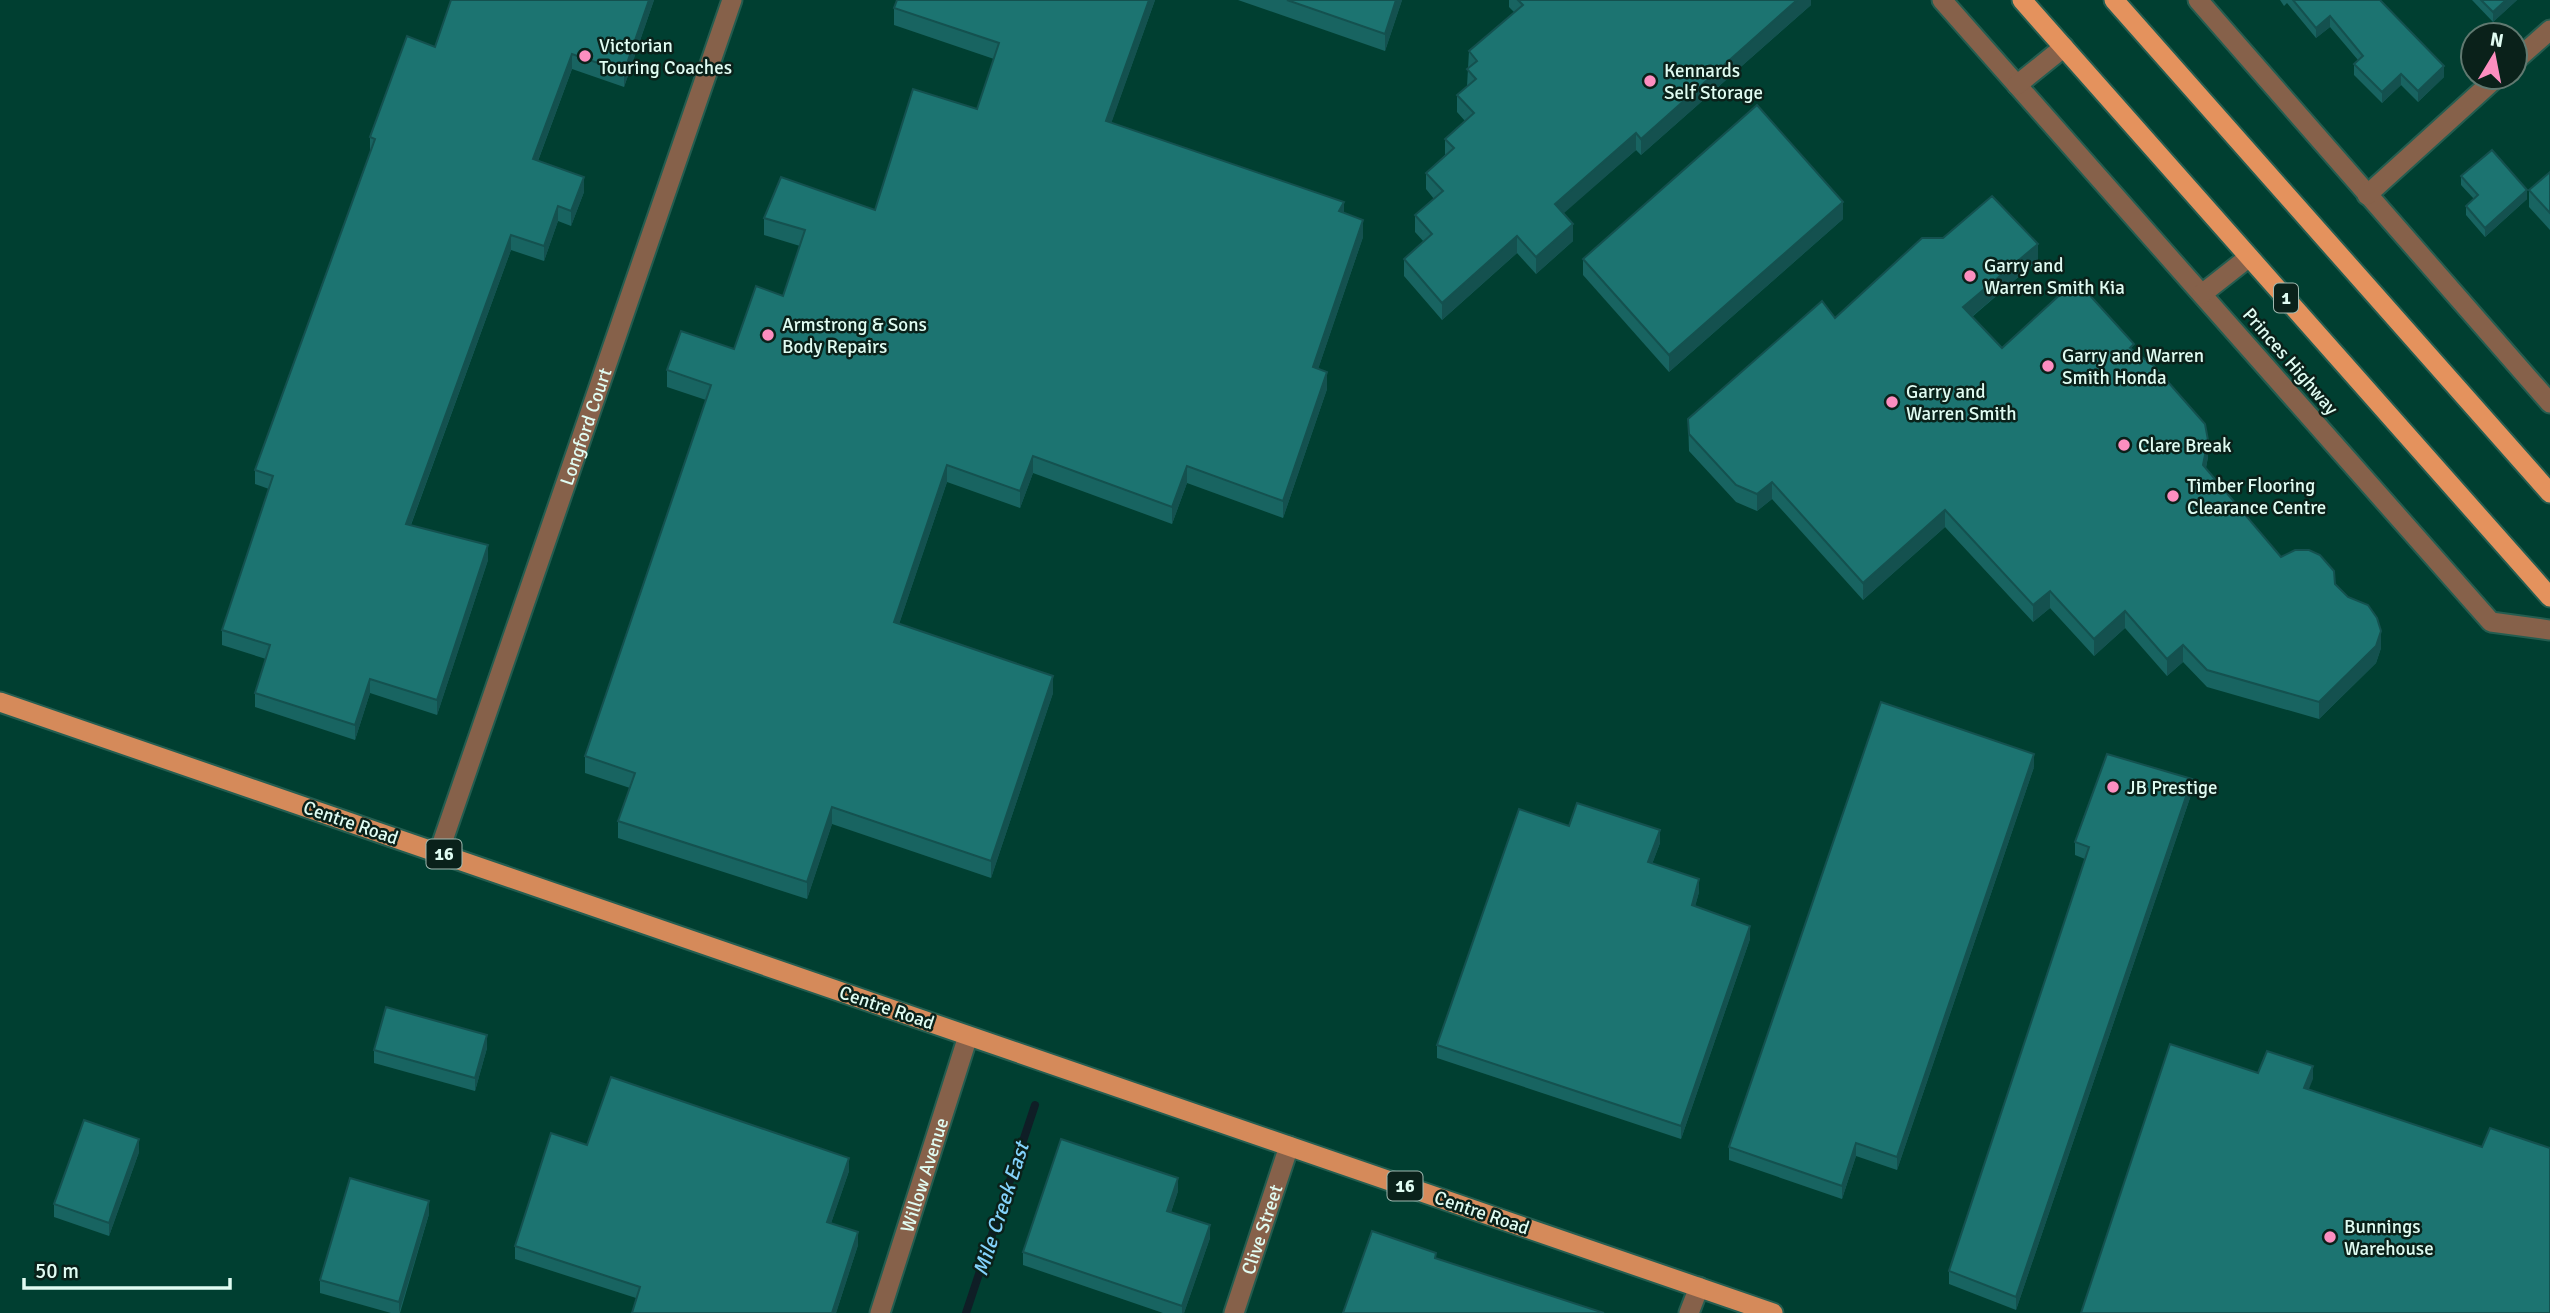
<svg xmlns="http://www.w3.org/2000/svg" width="2550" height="1313" font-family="Signika,sans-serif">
  <rect width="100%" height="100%" fill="#003f31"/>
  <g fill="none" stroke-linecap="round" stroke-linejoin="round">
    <path stroke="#0f1e26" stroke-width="8" d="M 966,1313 L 1035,1105"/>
    <g stroke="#245d50" stroke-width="23">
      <g id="minor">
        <path d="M 1942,0 L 2491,622 L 2550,630"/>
        <path d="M 2198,0 L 2550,403"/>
        <path d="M 2515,61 L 2550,30"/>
        <path d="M 2017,85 L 2064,47"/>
        <path d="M 2367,195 L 2497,77"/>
        <path d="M 2202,294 L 2249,257"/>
        <path id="s1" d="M 439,852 L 732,0"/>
        <path id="s2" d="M 880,1313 L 968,1036"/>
        <path id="s3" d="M 1234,1313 L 1289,1146"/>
        <path d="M 1689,1313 L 1699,1287"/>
      </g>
    </g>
    <g stroke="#245d50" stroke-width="23">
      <path id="primary" d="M 0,702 L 1773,1313"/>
    </g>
    <g stroke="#245d50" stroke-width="23">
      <g id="trunk">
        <path d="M 2022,0 L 2550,597"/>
        <path d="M 2114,0 L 2550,493"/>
      </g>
    </g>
    <use href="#minor" stroke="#86614a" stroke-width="19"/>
    <use href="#primary" stroke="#d58a5a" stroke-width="19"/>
    <use href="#trunk" stroke="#e4925d" stroke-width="19"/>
  </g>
  <g fill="#186461">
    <path d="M 451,0 L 654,0 L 624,87 L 572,69 L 538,161 L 584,192 L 571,226 L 558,221 L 544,261 L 511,250 L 411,525 L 488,560 L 437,715 L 370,693 L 355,740 L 255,707 L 255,693 L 266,659 L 222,645 L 222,630 L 269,489 L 255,484 L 255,470 L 371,152 L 370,152 L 370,137 L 435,47 Z"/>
    <path d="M 1155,0 L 1111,123 L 1344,213 L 1363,237 L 1318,369 L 1327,389 L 1283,518 L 1187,483 L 1172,524 L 1033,473 L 1020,508 L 947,482 L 899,624 L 1053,693 L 991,878 L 832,824 L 807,899 L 618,838 L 618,821 L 630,788 L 585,773 L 585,756 L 706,400 L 667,387 L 667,370 L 734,349 L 783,296 L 800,246 L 764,235 L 764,218 L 875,210 L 977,109 L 994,59 L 894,25 L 894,8 Z"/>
    <path d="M 1238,0 L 1402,0 L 1385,51 Z"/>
    <path d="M 1509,0 L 1811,0 L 1811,5 L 1641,155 L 1636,150 L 1563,213 L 1573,241 L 1536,274 L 1517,253 L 1442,320 L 1404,276 L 1404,259 L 1424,242 L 1415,232 L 1415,215 L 1434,199 L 1426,189 L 1426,173 L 1445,155 L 1445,139 L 1465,121 L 1457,112 L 1457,95 L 1467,86 L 1469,51 L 1514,12 L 1509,7 Z"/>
    <path d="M 2280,0 L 2380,0 L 2444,77 L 2418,102 L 2401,85 L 2382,103 L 2354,75 L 2354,64 L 2358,60 L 2330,27 L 2316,38 L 2287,3 L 2284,6 Z"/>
    <path d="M 2472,0 L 2517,0 L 2493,22 Z"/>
    <path d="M 2550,172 L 2550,230 L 2529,207 L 2529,190 Z"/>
    <path d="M 2461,176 L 2527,199 L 2485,237 L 2466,215 L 2466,206 L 2474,199 L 2461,185 Z"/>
    <path d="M 1843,219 L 1669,372 L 1583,275 L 1583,259 Z"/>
    <path d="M 2038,260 L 1972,317 L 2002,348 L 2134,351 L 2208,457 L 2206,468 L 2281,557 L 2335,584 L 2381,648 L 2376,663 L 2319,719 L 2207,687 L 2183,662 L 2167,676 L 2125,628 L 2094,656 L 2050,608 L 2033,622 L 1945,527 L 1863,600 L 1772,499 L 1757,511 L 1736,502 L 1689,451 L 1688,419 L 1835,318 Z"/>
    <path d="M 2034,767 L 1897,1170 L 1856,1156 L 1842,1199 L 1729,1160 L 1729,1147 Z"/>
    <path d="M 2192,792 L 2016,1310 L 1949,1284 L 1949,1271 L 2085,859 L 2075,855 L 2075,842 Z"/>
    <path d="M 1569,826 L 1660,843 L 1652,864 L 1699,892 L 1695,906 L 1750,939 L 1681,1139 L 1437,1058 L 1437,1045 Z"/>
    <path d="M 487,1048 L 475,1091 L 374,1063 L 374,1050 Z"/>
    <path d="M 587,1145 L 849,1171 L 831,1223 L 858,1245 L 836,1313 L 632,1313 L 636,1298 L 515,1259 L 515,1246 Z"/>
    <path d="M 139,1152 L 109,1236 L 54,1217 L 54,1204 Z"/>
    <path d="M 1178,1191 L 1171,1212 L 1210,1238 L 1184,1313 L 1163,1313 L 1023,1265 L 1023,1252 Z"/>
    <path d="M 429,1214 L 400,1313 L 391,1313 L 320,1293 L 320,1280 Z"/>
  </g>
  <g fill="#14514f">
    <path d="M 649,0 L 654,0 L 624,87 L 624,72 Z"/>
    <path d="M 1149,0 L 1155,0 L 1106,138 L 1106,121 Z"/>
    <path d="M 1396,0 L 1402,0 L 1385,51 L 1385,34 Z"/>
    <path d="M 1797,0 L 1811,0 L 1811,5 L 1641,155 L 1641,139 Z"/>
    <path d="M 2506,0 L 2517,0 L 2493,22 L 2493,12 Z"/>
    <path d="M 2330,16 L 2330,27 L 2316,38 L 2316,28 Z"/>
    <path d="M 572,54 L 572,69 L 533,174 L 533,159 Z"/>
    <path d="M 2444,66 L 2444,77 L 2418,102 L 2418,91 Z"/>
    <path d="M 2401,74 L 2401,85 L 2382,103 L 2382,92 Z"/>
    <path d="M 1636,133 L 1636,150 L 1555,221 L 1555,204 Z"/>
    <path d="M 584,177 L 584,192 L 571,226 L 571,211 Z"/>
    <path d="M 2527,190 L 2527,199 L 2485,237 L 2485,228 Z"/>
    <path d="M 1344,202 L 1344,219 L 1339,211 Z"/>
    <path d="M 1843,202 L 1843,219 L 1669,372 L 1669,355 Z"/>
    <path d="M 558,206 L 558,221 L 544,261 L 544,246 Z"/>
    <path d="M 1363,220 L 1363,237 L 1313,384 L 1313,367 Z"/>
    <path d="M 1573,224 L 1573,241 L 1536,274 L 1536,257 Z"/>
    <path d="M 511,235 L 511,250 L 406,538 L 406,524 Z"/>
    <path d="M 1517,236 L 1517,253 L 1442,320 L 1442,303 Z"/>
    <path d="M 2038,244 L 2038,260 L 1963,324 L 1963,307 Z"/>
    <path d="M 1327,372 L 1327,389 L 1283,518 L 1283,501 Z"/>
    <path d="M 2208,440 L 2208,457 L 2203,482 L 2203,465 Z"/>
    <path d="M 1033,456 L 1033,473 L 1020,508 L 1020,491 Z"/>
    <path d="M 947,465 L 947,482 L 894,639 L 894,622 Z"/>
    <path d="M 1187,466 L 1187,483 L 1172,524 L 1172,507 Z"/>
    <path d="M 1772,482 L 1772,499 L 1757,511 L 1757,494 Z"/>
    <path d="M 1945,510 L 1945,527 L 1863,600 L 1863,583 Z"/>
    <path d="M 488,545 L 488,560 L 437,715 L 437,700 Z"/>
    <path d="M 2050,591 L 2050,608 L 2033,622 L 2033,605 Z"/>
    <path d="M 2125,611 L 2125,628 L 2094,656 L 2094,639 Z"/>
    <path d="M 2381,631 L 2381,648 L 2376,663 L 2319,719 L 2319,702 Z"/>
    <path d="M 2183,645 L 2183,662 L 2167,676 L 2167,659 Z"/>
    <path d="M 1053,676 L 1053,693 L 991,878 L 991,861 Z"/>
    <path d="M 370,679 L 370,693 L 355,740 L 355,725 Z"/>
    <path d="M 2034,754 L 2034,767 L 1897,1170 L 1897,1157 Z"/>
    <path d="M 2192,779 L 2192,792 L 2016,1310 L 2016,1297 Z"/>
    <path d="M 832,807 L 832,824 L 807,899 L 807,882 Z"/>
    <path d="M 1660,830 L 1660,843 L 1648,875 L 1648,862 Z"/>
    <path d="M 1699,879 L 1699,892 L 1692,918 L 1692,905 Z"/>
    <path d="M 1750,926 L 1750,939 L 1681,1139 L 1681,1126 Z"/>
    <path d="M 487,1035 L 487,1048 L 475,1091 L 475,1078 Z"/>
    <path d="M 2313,1066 L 2313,1079 L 2304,1101 L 2304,1088 Z"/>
    <path d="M 139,1139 L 139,1152 L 109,1236 L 109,1223 Z"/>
    <path d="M 1856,1143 L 1856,1156 L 1842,1199 L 1842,1186 Z"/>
    <path d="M 849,1158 L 849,1171 L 827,1235 L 827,1222 Z"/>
    <path d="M 1178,1178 L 1178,1191 L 1167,1224 L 1167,1211 Z"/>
    <path d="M 429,1201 L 429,1214 L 399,1313 L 399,1302 Z"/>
    <path d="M 1210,1225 L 1210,1238 L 1184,1313 L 1182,1313 L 1182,1306 Z"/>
    <path d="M 858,1232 L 858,1245 L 836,1313 L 832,1313 Z"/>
  </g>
  <g fill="#1c7471" stroke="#14514f" stroke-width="2">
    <path d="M 451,0 L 649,0 L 624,72 L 572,54 L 533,159 L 584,177 L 571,211 L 558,206 L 544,246 L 511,235 L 406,524 L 488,545 L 437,700 L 370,679 L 355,725 L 255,693 L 270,645 L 222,630 L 273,476 L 255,470 L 375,139 L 370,137 L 407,36 L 435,47 Z"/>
    <path d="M 897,0 L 1149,0 L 1106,121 L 1344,202 L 1339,211 L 1363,220 L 1313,367 L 1327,372 L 1283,501 L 1187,466 L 1172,507 L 1033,456 L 1020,491 L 947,465 L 894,622 L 1053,676 L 991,861 L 832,807 L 807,882 L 618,821 L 635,773 L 585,756 L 711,385 L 667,370 L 681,331 L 734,349 L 756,286 L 783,296 L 805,230 L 764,218 L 781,177 L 875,210 L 913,89 L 977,109 L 999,43 L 894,8 Z"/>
    <path d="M 1287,0 L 1396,0 L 1385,34 Z"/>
    <path d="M 1518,0 L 1797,0 L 1641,139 L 1636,133 L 1555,204 L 1573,224 L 1536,257 L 1517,236 L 1442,303 L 1404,259 L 1432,234 L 1415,215 L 1443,191 L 1426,173 L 1454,148 L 1445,139 L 1474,113 L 1457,95 L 1476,79 L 1467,69 L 1477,61 L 1469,51 L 1523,5 Z"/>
    <path d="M 2293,0 L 2380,0 L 2444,66 L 2418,91 L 2401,74 L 2382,92 L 2354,64 L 2363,56 L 2330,16 L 2316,28 Z"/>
    <path d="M 2481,0 L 2506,0 L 2493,12 Z"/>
    <path d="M 1757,105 L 1843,202 L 1669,355 L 1583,259 Z"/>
    <path d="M 2492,150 L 2527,190 L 2485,228 L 2466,206 L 2478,195 L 2461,176 Z"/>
    <path d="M 2550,172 L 2550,213 L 2529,190 Z"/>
    <path d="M 1992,196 L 2038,244 L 1963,307 L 2002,348 L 2076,280 L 2134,344 L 2130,348 L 2154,366 L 2205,424 L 2208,440 L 2203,465 L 2281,557 L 2295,550 L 2309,550 L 2320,555 L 2334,571 L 2335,584 L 2348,597 L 2368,605 L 2377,618 L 2381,631 L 2376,646 L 2319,702 L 2207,670 L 2183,645 L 2167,659 L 2125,611 L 2094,639 L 2050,591 L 2033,605 L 1945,510 L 1863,583 L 1772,482 L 1757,494 L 1736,485 L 1689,434 L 1688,419 L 1822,301 L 1835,318 L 1922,238 L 1943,238 Z"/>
    <path d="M 1881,702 L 2034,754 L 1897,1157 L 1856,1143 L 1842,1186 L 1729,1147 Z"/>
    <path d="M 2107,754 L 2192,779 L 2016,1297 L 1949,1271 L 2089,847 L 2075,842 Z"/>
    <path d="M 1577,803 L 1660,830 L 1648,862 L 1699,879 L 1692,905 L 1750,926 L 1681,1126 L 1437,1045 L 1519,809 L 1569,826 Z"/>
    <path d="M 386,1007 L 487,1035 L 475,1078 L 374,1050 Z"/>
    <path d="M 2170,1044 L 2258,1073 L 2267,1051 L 2313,1066 L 2304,1088 L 2482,1147 L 2490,1128 L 2550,1148 L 2550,1313 L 2081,1313 Z"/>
    <path d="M 611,1077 L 849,1158 L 827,1222 L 858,1232 L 832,1313 L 632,1313 L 640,1287 L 515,1246 L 551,1133 L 587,1145 Z"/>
    <path d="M 84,1120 L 139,1139 L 109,1223 L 54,1204 Z"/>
    <path d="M 1061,1139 L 1178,1178 L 1167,1211 L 1210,1225 L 1182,1306 L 1023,1252 Z"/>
    <path d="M 350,1178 L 429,1201 L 399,1302 L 320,1280 Z"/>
    <path d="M 1372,1231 L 1436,1253 L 1435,1258 L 1604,1313 L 1343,1313 Z"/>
  </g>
  <g fill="#fd8ec0" stroke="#0a211a" stroke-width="2.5">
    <circle cx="585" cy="56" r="7"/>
    <circle cx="1650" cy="81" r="7"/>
    <circle cx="1970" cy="276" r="7"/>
    <circle cx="768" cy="335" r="7"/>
    <circle cx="2048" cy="366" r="7"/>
    <circle cx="1892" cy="402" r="7"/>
    <circle cx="2124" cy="445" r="7"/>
    <circle cx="2173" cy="496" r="7"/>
    <circle cx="2113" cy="787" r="7"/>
    <circle cx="2330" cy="1237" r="7"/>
  </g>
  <g text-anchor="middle" stroke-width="5" stroke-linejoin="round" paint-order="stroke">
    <g fill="#0a211a" stroke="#a0bab1" stroke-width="2">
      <rect x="2274" y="283.5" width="24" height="29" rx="5"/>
      <rect x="426.5" y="839.5" width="35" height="29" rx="5"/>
      <rect x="1387.5" y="1171.5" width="35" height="29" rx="5"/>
    </g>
    <g font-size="18" font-weight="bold" fill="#e0fcf2">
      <text x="2286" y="304">1</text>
      <text x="444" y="860">16</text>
      <text x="1405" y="1192">16</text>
    </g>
    <g font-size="19" fill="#e0fcf2" stroke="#0a211a" text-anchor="start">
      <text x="599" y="52">Victorian<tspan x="599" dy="22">Touring Coaches</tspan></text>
      <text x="1664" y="77">Kennards<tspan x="1664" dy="22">Self Storage</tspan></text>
      <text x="1984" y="272">Garry and<tspan x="1984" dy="22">Warren Smith Kia</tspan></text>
      <text x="782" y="331">Armstrong &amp; Sons<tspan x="782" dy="22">Body Repairs</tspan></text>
      <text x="2062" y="362">Garry and Warren<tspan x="2062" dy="22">Smith Honda</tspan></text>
      <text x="1906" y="398">Garry and<tspan x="1906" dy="22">Warren Smith</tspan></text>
      <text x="2138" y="452">Clare Break</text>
      <text x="2187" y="492">Timber Flooring<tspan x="2187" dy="22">Clearance Centre</tspan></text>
      <text x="2127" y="794">JB Prestige</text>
      <text x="2344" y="1233">Bunnings<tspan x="2344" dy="22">Warehouse</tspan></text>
    </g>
    <g font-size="19" fill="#e0fcf2" stroke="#0a211a">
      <text transform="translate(2291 361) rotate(49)" y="7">Princes Highway</text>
      <text dy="7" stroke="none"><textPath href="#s1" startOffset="450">Longford Court</textPath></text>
      <text transform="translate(351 822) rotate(19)" y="7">Centre Road</text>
      <text transform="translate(887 1007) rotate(19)" y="7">Centre Road</text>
      <text dy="7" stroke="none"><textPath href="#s2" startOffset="145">Willow Avenue</textPath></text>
      <text transform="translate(1482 1212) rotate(19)" y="7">Centre Road</text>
      <text dy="7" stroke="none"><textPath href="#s3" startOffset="88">Clive Street</textPath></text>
    </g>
    <g font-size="21" font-style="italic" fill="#83d2fb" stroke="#0a211a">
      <text transform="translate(1001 1209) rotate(-72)" y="7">Mile Creek East</text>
    </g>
  </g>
  <g transform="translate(2494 56) rotate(10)"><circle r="33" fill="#0a211a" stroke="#607970" stroke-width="2"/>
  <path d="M0-5L12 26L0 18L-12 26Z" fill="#fd8ec0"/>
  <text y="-10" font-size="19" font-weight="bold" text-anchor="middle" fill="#e0fcf2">N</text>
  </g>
  <path d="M24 1278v10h206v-10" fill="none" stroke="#e0fcf2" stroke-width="3.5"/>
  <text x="35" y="1278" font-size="21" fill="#e0fcf2" stroke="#0a211a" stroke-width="5" paint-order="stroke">50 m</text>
</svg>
